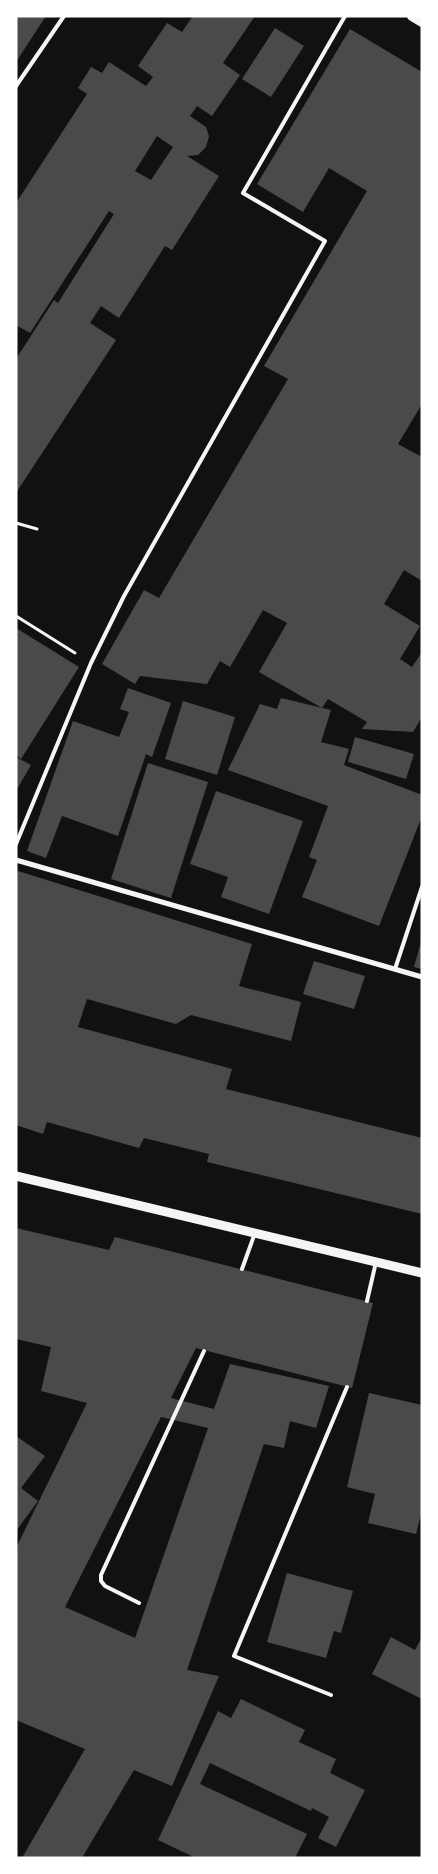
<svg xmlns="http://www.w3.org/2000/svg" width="438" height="1874" font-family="Quicksand,sans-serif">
  <rect width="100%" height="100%" fill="#111"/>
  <g fill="#4a4a4a" fill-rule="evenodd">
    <path d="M 16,16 L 46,16 L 16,62 Z"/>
    <path d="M 193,16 L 255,16 L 223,63 L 240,75 L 212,116 L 197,106 L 190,116 L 206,127 L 209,136 L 206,147 L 198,155 L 187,156 L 219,176 L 172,250 L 165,246 L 119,318 L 101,306 L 90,323 L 116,340 L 16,493 L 16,359 L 54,300 L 58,303 L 114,214 L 109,211 L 30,333 L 16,325 L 16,203 L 87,94 L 78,88 L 91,67 L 102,73 L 109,62 L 146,86 L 153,77 L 138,66 L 167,23 L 182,32 ZM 157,136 L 173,147 L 151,180 L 135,171 Z"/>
    <path d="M 275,28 L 304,46 L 271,97 L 242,79 Z"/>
    <path d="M 350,29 L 422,72 L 422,404 L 398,444 L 422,457 L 422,581 L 404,570 L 384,604 L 420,626 L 400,659 L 412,667 L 422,652 L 422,717 L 413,732 L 362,729 L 367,722 L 328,699 L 322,708 L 259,672 L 287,623 L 263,610 L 230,667 L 220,661 L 207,684 L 140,676 L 135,684 L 102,664 L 144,590 L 159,598 L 288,379 L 264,366 L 367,191 L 329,168 L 303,212 L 257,184 Z"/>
    <path d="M 16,628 L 79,667 L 21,759 L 16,755 Z"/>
    <path d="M 128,688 L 171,703 L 152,757 L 146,754 L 118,836 L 62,816 L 46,858 L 27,851 L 73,721 L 119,737 L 129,712 L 120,709 Z"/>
    <path d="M 281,698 L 331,710 L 321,742 L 349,749 L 344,765 L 422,795 L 422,816 L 379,926 L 302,897 L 317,860 L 309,857 L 328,806 L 228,770 L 260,704 L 277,709 Z"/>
    <path d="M 183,701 L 235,717 L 217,775 L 165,759 Z"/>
    <path d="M 355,737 L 414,754 L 406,779 L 348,762 Z"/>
    <path d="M 16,757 L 31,765 L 16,791 Z"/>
    <path d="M 148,763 L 208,782 L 171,898 L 111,879 Z"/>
    <path d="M 216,791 L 303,821 L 269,914 L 221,897 L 228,877 L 190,864 Z"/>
    <path d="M 18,871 L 252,944 L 239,986 L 301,1002 L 291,1041 L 191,1015 L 176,1024 L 87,999 L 78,1027 L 232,1069 L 226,1089 L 422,1138 L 422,1214 L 207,1162 L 209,1154 L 144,1138 L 139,1148 L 47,1122 L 43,1134 L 16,1125 L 16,878 Z"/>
    <path d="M 421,942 L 422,942 L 422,969 L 414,967 Z"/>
    <path d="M 314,961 L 365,976 L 354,1009 L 303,994 Z"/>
    <path d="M 16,1228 L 109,1250 L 115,1237 L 373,1303 L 352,1388 L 196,1348 L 171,1398 L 214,1409 L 230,1364 L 329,1386 L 316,1428 L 290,1421 L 284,1448 L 264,1444 L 187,1670 L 219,1676 L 172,1786 L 134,1770 L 82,1858 L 22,1858 L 85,1749 L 16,1720 L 16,1548 L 87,1403 L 41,1391 L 51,1347 L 16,1339 ZM 161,1417 L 208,1428 L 135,1638 L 65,1607 Z"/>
    <path d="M 369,1393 L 422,1405 L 422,1510 L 416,1534 L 368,1523 L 375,1494 L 347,1487 Z"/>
    <path d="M 16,1436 L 45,1456 L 21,1488 L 38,1501 L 16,1531 Z"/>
    <path d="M 287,1573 L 353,1591 L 341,1633 L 334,1631 L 326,1658 L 267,1642 Z"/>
    <path d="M 391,1637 L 415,1650 L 422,1637 L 422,1699 L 372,1674 Z"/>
    <path d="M 241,1699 L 305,1730 L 299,1742 L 336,1759 L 330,1773 L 365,1790 L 336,1847 L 318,1838 L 329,1817 L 312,1808 L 311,1811 L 210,1763 L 200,1784 L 307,1834 L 295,1858 L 196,1858 L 158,1840 L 218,1711 L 231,1718 Z"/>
  </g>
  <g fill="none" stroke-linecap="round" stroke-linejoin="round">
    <g stroke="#f5f5f5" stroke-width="3">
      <path d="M 16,523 L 37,529"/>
      <path d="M 16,616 L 75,653"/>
    </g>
    <g stroke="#f5f5f5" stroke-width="4">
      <path d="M 16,86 L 64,16"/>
      <path d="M 16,844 L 91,663 L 124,596 L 325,241 L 243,193 L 345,16"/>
      <path d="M 395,969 L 422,887"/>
      <path d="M 242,1269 L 255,1233"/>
      <path d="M 367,1301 L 376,1262"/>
      <path d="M 139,1603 L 105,1586 L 101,1581 L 101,1575 L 204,1351"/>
      <path d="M 331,1695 L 234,1656 L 347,1387"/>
    </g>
    <path stroke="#f5f5f5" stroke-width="5" d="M 16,860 L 422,977"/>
    <path stroke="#f5f5f5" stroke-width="9" d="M 16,1176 L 422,1273"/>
    <path stroke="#f5f5f5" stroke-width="10" d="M 412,16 L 422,22"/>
  </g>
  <rect width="438" height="1874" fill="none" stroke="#ffffff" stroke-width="35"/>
</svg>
